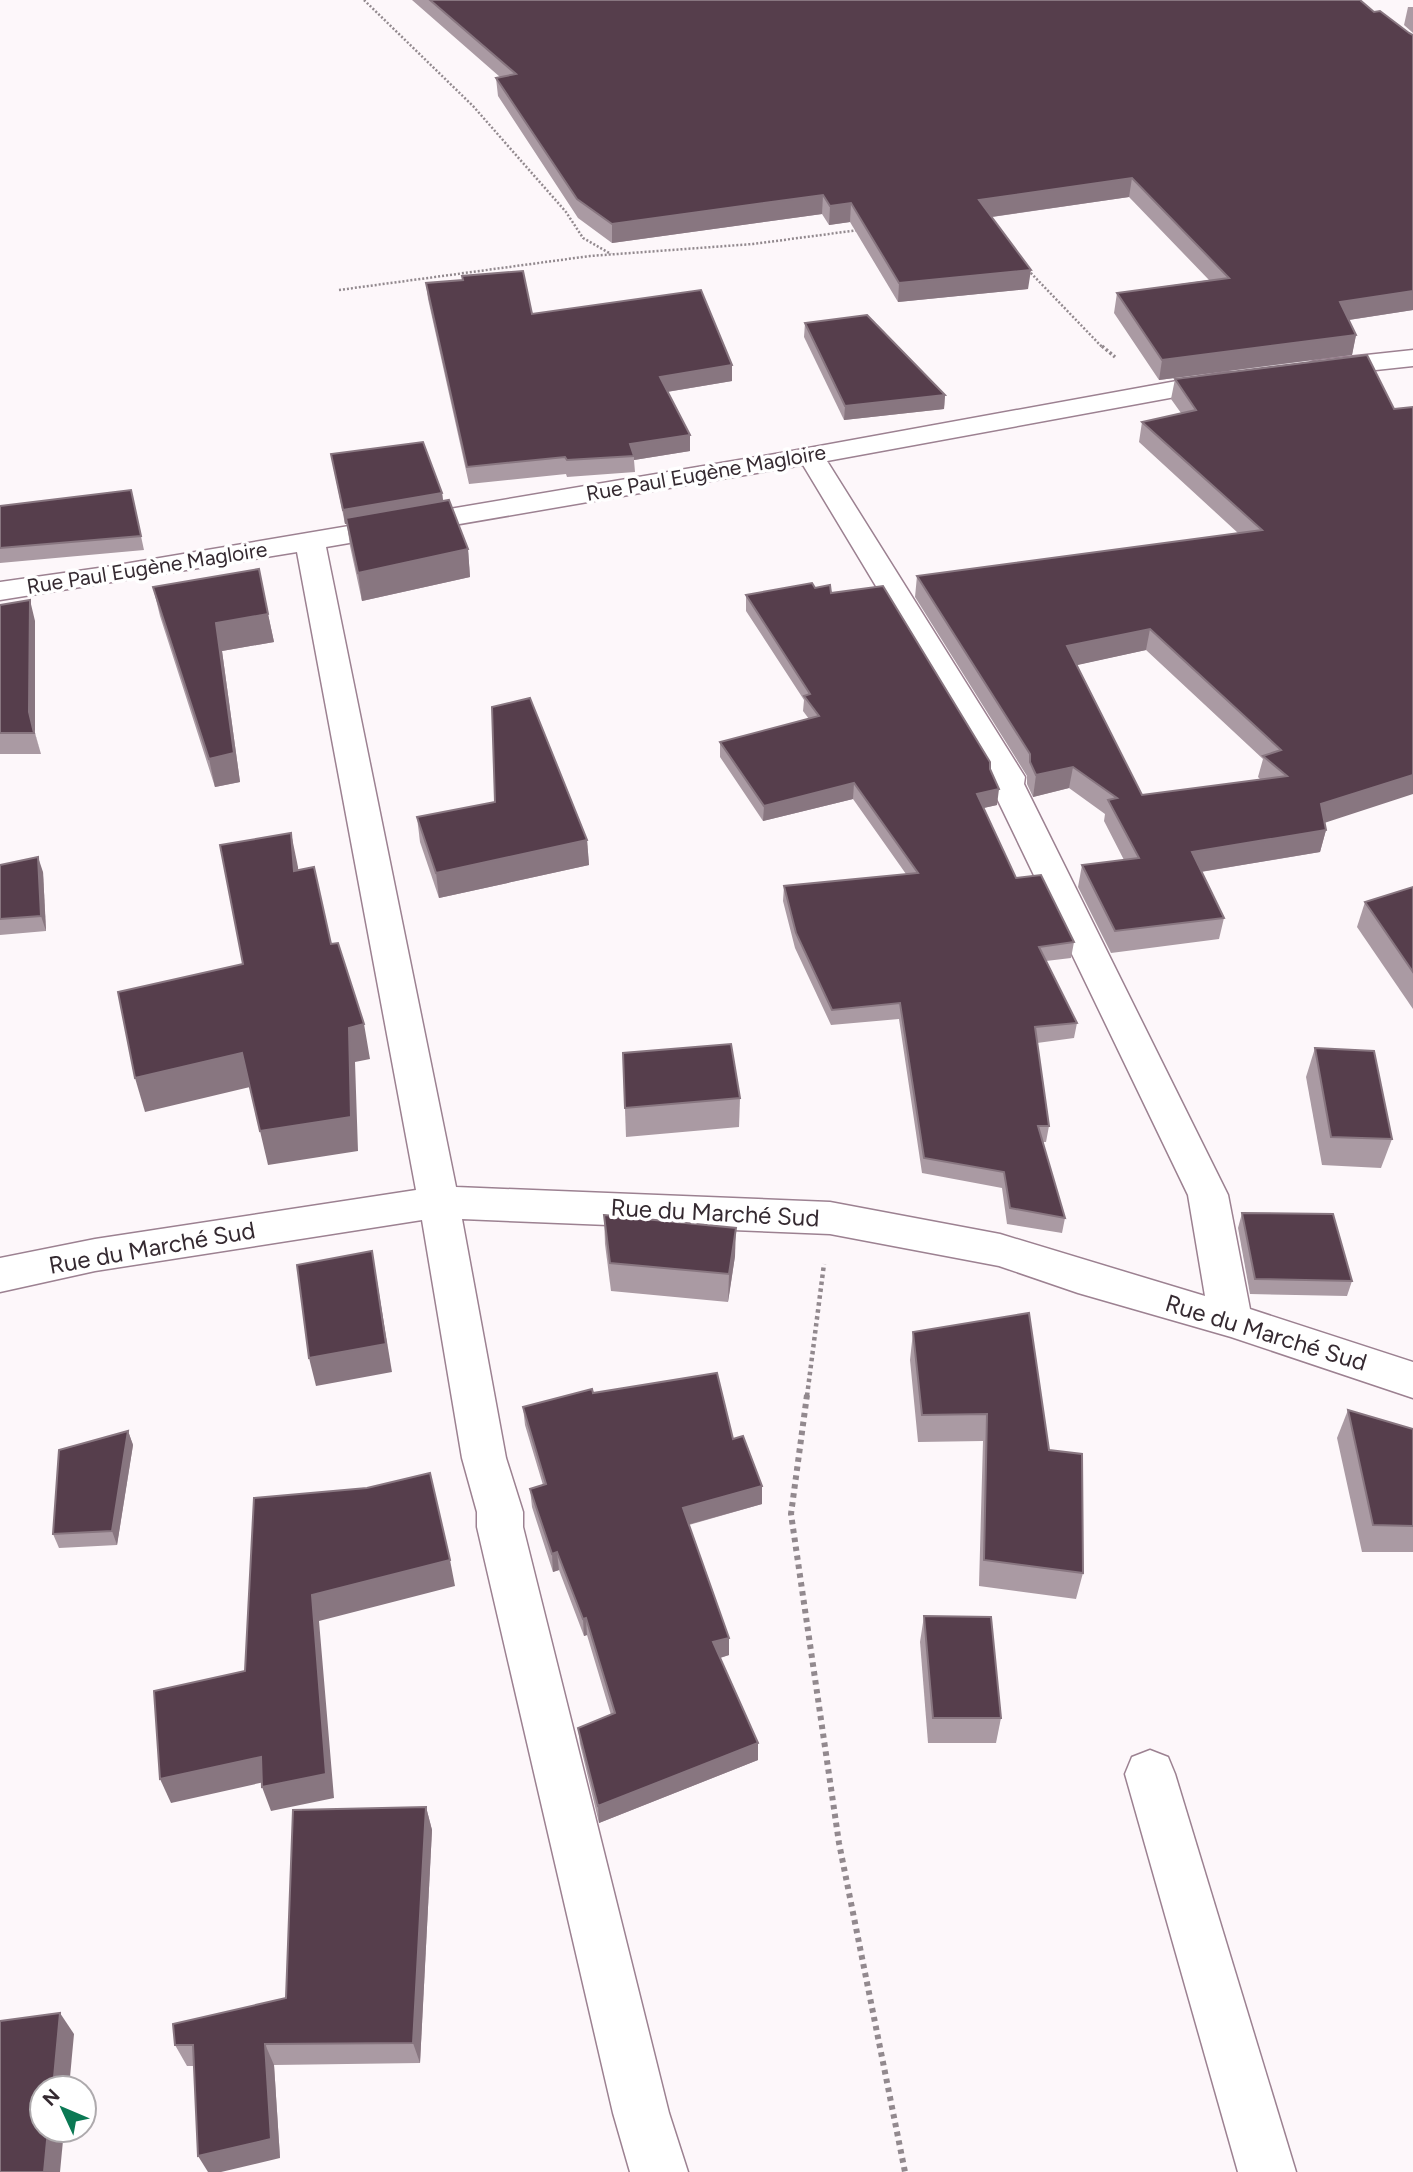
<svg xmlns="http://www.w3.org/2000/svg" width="1413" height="2172" font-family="Figtree,sans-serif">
  <rect width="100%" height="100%" fill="#fdf7fa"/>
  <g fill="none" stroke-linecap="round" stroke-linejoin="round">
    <g stroke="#9c8191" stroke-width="3">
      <g id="minor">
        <path d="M 1413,350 L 1413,366 L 1320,376 L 1311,374 L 1307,368 L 1311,362 L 1320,360 Z"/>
        <path d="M 1226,372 L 1235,374 L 1239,380 L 1235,386 L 827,461 L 1025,777 L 1024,784 L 1228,1195 L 1250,1309 L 1413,1362 L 1413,1398 L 1231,1337 L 1078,1293 L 999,1266 L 830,1234 L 462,1219 L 506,1458 L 523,1512 L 523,1527 L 669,2113 L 688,2172 L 630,2172 L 613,2113 L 477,1527 L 477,1512 L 462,1458 L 422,1220 L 95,1271 L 0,1292 L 0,1258 L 95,1239 L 416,1190 L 297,552 L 0,600 L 0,582 L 106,567 L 781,453 ZM 803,465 L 991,777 L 990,784 L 1188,1195 L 1205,1296 L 1000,1234 L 830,1202 L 456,1187 L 326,547 Z"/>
        <path d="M 1150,1750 L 1168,1757 L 1175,1774 L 1296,2172 L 1238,2172 L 1125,1774 L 1132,1757 Z"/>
      </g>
    </g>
    <g stroke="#92898e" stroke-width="2.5" stroke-dasharray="2 2" stroke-linecap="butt">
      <path d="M 364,0 L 473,106 L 566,212 L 583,238 L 611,254"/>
      <path d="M 1028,270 L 1103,348"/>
      <path d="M 339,290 L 590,256 L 753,244 L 859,230"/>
    </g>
    <path stroke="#92898e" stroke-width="3.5" stroke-dasharray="2.5 2.5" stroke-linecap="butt" d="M 1102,346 L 1115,357"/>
    <path stroke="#92898e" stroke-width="4.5" stroke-dasharray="3.5 3.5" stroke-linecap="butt" d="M 807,1396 L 824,1264"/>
    <path stroke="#92898e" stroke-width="6" stroke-dasharray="4.5 4.5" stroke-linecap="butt" d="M 807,1395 L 791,1514 L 839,1843 L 905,2172"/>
    <use href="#minor" fill="#fff" fill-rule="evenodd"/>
  </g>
  <g fill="#aa9aa3" fill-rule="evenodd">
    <path d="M 412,0 L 1360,0 L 1374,12 L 1409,33 L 1413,35 L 1413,310 L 1349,320 L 1356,335 L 1352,355 L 1159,380 L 1114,313 L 1117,293 L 1209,280 L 1129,197 L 992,217 L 1028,289 L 898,302 L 850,222 L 829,225 L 822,214 L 612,243 L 578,218 L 498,96 L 496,78 L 500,77 Z"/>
    <path d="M 1408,7 L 1413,7 L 1413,33 L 1404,25 Z"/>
    <path d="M 426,283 L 532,314 L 732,365 L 732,381 L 667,392 L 690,451 L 634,460 L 635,472 L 567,477 L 566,474 L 469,484 L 428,299 Z"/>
    <path d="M 805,323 L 945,395 L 944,409 L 844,420 L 804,337 Z"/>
    <path d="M 1175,379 L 1394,409 L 1325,823 L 1326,830 L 1320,852 L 1201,872 L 1224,918 L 1219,939 L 1111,953 L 1078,887 L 1082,865 L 1124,860 L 1104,821 L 1105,814 L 1069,788 L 1033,797 L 1027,784 L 1027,776 L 915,597 L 917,576 L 1238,533 L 1139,442 L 1142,422 L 1181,413 L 1171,399 ZM 1146,650 L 1263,759 L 1258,777 L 1261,780 L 1142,795 L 1076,665 Z"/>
    <path d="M 331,454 L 442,493 L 443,501 L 468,549 L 470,577 L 362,601 L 350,546 L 347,524 L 345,524 Z"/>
    <path d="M 131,490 L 144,550 L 0,563 L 0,506 Z"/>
    <path d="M 153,587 L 268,614 L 274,642 L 222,651 L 240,782 L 215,787 L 160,616 Z"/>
    <path d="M 815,588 L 831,593 L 990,769 L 997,805 L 983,808 L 1016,878 L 1074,942 L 1071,958 L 1046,961 L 1077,1023 L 1074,1038 L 1037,1043 L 1049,1126 L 1046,1142 L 1043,1142 L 1065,1218 L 1062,1233 L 1007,1224 L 1002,1188 L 922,1173 L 899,1019 L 831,1025 L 795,948 L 783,901 L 784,886 L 906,874 L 853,799 L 763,821 L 720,757 L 720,742 L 809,719 L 803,711 L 804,700 L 746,611 L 746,595 Z"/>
    <path d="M 0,605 L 35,621 L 35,734 L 41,754 L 0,754 Z"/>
    <path d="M 417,817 L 587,840 L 589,865 L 439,898 L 420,842 Z"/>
    <path d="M 0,865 L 43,872 L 46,931 L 0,935 Z"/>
    <path d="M 1413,887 L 1413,1009 L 1357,927 L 1365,902 Z"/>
    <path d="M 1315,1048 L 1392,1139 L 1381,1168 L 1322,1165 L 1306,1077 Z"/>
    <path d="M 623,1053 L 740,1098 L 739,1127 L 626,1137 Z"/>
    <path d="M 1242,1213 L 1352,1281 L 1347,1296 L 1250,1294 L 1238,1228 Z"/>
    <path d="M 604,1215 L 735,1256 L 728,1302 L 611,1291 L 605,1244 Z"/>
    <path d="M 913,1332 L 1049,1450 L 1083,1573 L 1076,1599 L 979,1586 L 983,1441 L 918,1442 L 910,1360 Z"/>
    <path d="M 593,1393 L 733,1439 L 762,1486 L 762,1504 L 689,1525 L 729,1638 L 729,1655 L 720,1658 L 758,1743 L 758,1760 L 599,1823 L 580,1744 L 578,1728 L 611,1715 L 587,1635 L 584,1636 L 559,1570 L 553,1572 L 532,1507 L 530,1489 L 543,1485 L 525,1425 L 523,1407 Z"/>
    <path d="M 1348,1410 L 1413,1429 L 1413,1552 L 1362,1552 L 1337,1438 Z"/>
    <path d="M 128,1431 L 133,1445 L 117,1545 L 59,1548 L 53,1534 Z"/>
    <path d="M 924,1616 L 1001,1718 L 996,1743 L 928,1743 L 920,1642 Z"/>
    <path d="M 426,1807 L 432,1830 L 420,2063 L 274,2065 L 280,2158 L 194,2066 L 187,2066 L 175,2045 L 286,1998 Z"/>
  </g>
  <g fill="#887680">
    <path d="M 1132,178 L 1129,197 L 977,219 L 979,200 Z"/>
    <path d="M 823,195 L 822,214 L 612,243 L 612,224 Z"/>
    <path d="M 851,203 L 850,222 L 829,225 L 830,206 Z"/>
    <path d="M 1031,270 L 1028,289 L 898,302 L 899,283 Z"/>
    <path d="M 1413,291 L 1413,310 L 1335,322 L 1340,302 Z"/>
    <path d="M 1356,335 L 1352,355 L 1159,380 L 1162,360 Z"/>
    <path d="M 732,365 L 732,381 L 660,393 L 660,377 Z"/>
    <path d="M 945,395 L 944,409 L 844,420 L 845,406 Z"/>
    <path d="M 690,435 L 690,451 L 634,460 L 634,456 L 630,444 Z"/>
    <path d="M 442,493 L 444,507 L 345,524 L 343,510 Z"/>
    <path d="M 468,549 L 470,577 L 362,601 L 358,573 Z"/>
    <path d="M 30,600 L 35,621 L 35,734 L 41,754 L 29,712 Z"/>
    <path d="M 268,614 L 274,642 L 222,651 L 240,782 L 215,787 L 209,759 L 216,623 Z"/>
    <path d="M 1150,629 L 1146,650 L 1064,668 L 1067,646 Z"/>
    <path d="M 1073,767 L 1069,788 L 1033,797 L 1036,775 Z"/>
    <path d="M 1413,775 L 1413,794 L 1315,826 L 1321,804 Z"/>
    <path d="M 854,783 L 853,799 L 763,821 L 764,806 Z"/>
    <path d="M 999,789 L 997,805 L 975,810 L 977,794 Z"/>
    <path d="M 1326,830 L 1320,852 L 1187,874 L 1192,852 Z"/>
    <path d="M 291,833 L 298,867 L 301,906 L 294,871 Z"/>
    <path d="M 587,840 L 589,865 L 439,898 L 436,873 Z"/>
    <path d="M 38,857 L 43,872 L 46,931 L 41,916 Z"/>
    <path d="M 364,1024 L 370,1059 L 355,1062 L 358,1151 L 268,1165 L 260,1131 L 349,1028 Z"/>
    <path d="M 242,1053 L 250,1087 L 145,1112 L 135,1078 Z"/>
    <path d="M 736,1228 L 735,1256 L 728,1302 L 729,1274 Z"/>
    <path d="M 372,1251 L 392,1372 L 316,1386 L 309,1358 Z"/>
    <path d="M 128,1431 L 133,1445 L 117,1545 L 112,1531 Z"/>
    <path d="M 762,1486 L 762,1504 L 683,1526 L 683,1508 Z"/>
    <path d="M 557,1552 L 559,1570 L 553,1572 L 552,1554 Z"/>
    <path d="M 450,1560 L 455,1586 L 319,1621 L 334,1798 L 271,1811 L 262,1787 L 312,1595 Z"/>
    <path d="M 586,1618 L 587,1635 L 584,1636 L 583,1619 Z"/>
    <path d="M 729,1638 L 729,1655 L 713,1660 L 713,1642 Z"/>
    <path d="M 758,1743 L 758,1760 L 599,1823 L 598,1806 Z"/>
    <path d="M 261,1757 L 269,1781 L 171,1803 L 160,1779 Z"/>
    <path d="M 426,1807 L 432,1830 L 420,2063 L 413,2043 Z"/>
    <path d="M 60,2013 L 74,2034 L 69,2088 L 53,2088 Z"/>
    <path d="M 265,2044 L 274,2065 L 280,2158 L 221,2172 L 208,2172 L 198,2156 Z"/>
    <path d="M 48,2130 L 64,2130 L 60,2172 L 44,2172 Z"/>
  </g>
  <g fill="#563e4c" stroke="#887680" stroke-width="2" fill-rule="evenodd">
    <path d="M 430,0 L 1360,0 L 1374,12 L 1380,11 L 1409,33 L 1413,35 L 1413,291 L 1340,302 L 1356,335 L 1162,360 L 1117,293 L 1229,278 L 1132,178 L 979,200 L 1031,270 L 899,283 L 851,203 L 830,206 L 823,195 L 612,224 L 577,199 L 496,78 L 516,74 Z"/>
    <path d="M 523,271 L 532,314 L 701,290 L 732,365 L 660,377 L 690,435 L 630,444 L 634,456 L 567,460 L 565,457 L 467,467 L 426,283 L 463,280 L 462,276 Z"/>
    <path d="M 867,315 L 945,395 L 845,406 L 805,323 Z"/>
    <path d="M 1367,355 L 1394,409 L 1413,407 L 1413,775 L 1321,804 L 1326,830 L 1192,852 L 1224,918 L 1115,931 L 1082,865 L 1139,858 L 1108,800 L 1117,798 L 1073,767 L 1036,775 L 1030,762 L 1030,754 L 917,576 L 1262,530 L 1142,422 L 1196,410 L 1175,379 ZM 1150,629 L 1281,750 L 1263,756 L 1287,776 L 1142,795 L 1067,646 Z"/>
    <path d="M 423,442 L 442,493 L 343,510 L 331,454 Z"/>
    <path d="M 131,490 L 141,536 L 0,548 L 0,506 Z"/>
    <path d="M 449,500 L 468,549 L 358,573 L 346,518 Z"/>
    <path d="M 259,569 L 268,614 L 216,623 L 234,753 L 209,759 L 153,587 Z"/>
    <path d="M 812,583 L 815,588 L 830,585 L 831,593 L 883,586 L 990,762 L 990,769 L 999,789 L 977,794 L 1016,878 L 1041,875 L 1074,942 L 1039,947 L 1077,1023 L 1035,1027 L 1049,1126 L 1038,1126 L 1065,1218 L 1010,1208 L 1004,1172 L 924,1158 L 900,1003 L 832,1010 L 796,933 L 784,886 L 918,873 L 854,783 L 764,806 L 720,742 L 819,716 L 804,696 L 810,694 L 746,595 Z"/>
    <path d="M 30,600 L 29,712 L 34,733 L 0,733 L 0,605 Z"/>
    <path d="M 530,698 L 587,840 L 436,873 L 417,817 L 495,802 L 492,707 Z"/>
    <path d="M 291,833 L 294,871 L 314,867 L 331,944 L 338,943 L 364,1024 L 349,1028 L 351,1117 L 260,1131 L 242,1053 L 135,1078 L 118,992 L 243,964 L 220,845 Z"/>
    <path d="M 38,857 L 41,916 L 0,919 L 0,865 Z"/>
    <path d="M 1413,887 L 1413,972 L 1365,902 Z"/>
    <path d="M 731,1044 L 740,1098 L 625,1108 L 623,1053 Z"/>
    <path d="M 1315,1048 L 1374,1051 L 1392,1139 L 1331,1137 Z"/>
    <path d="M 1242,1213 L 1333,1214 L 1352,1281 L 1255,1279 Z"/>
    <path d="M 604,1215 L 736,1228 L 729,1274 L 610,1263 Z"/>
    <path d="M 372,1251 L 386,1344 L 309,1358 L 297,1265 Z"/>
    <path d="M 1029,1313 L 1049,1450 L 1082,1454 L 1083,1573 L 984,1560 L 987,1414 L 922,1415 L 913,1332 Z"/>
    <path d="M 717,1373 L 733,1439 L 743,1436 L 762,1486 L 683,1508 L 729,1638 L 713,1642 L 758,1743 L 598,1806 L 578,1728 L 615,1713 L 586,1618 L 583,1619 L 557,1552 L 552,1554 L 530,1489 L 546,1484 L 523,1407 L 592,1389 L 593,1393 Z"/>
    <path d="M 1348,1410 L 1413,1429 L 1413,1526 L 1373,1525 Z"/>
    <path d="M 128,1431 L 112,1531 L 53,1534 L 59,1450 Z"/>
    <path d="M 430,1473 L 450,1560 L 312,1595 L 326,1774 L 262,1787 L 261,1757 L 160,1779 L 154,1691 L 245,1671 L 254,1498 L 367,1488 Z"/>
    <path d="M 924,1616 L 991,1617 L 1001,1718 L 933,1718 Z"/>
    <path d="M 426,1807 L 413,2043 L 265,2044 L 271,2139 L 198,2156 L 193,2045 L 175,2045 L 173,2024 L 286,1998 L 293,1810 Z"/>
    <path d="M 60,2013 L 53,2088 L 42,2088 L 42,2130 L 48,2130 L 44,2172 L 0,2172 L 0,2021 Z"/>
  </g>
  <g text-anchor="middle" stroke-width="7" stroke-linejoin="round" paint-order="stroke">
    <g font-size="21" fill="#352a31" stroke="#fff">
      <text transform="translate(706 473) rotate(-10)" y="7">Rue Paul Eugène Magloire</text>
      <text transform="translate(147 568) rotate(-9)" y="7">Rue Paul Eugène Magloire</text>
    </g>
    <g font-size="24" fill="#352a31" stroke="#fff">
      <text transform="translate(715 1213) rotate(3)" y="8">Rue du Marché Sud</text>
      <text transform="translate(152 1248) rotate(-10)" y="8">Rue du Marché Sud</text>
      <text transform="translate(1266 1333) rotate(17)" y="8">Rue du Marché Sud</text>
    </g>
  </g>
  <g transform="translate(63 2109) rotate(314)"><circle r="33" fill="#ffffff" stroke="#aeaaad" stroke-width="2"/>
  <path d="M0-5L12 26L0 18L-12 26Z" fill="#0b7954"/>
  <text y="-10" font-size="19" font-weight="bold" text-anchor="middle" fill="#352a31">N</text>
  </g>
</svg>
